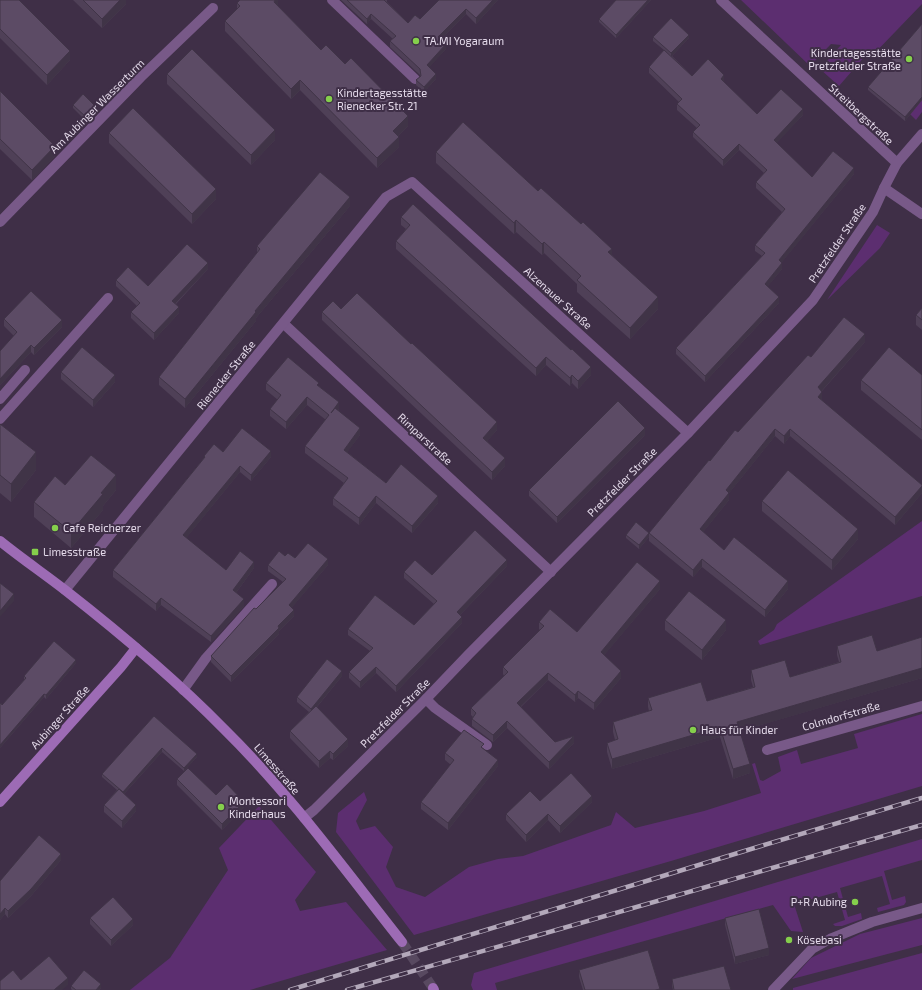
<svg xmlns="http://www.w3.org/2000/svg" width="922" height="990" font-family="'Exo 2',sans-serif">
  <rect width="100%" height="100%" fill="#3f2f47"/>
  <g fill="#5c2e70">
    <path d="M 741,0 L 922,0 L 922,4 L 870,58 L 865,56 L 839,86 L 820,69 L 841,45 L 831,44 L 810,66 Z"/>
    <path d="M 922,100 L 922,112 L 916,120 L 910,114 Z"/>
    <path d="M 877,225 L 890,233 L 880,248 L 827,300 Z"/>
    <path d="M 922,521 L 922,596 L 760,645 L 758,641 L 774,630 L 777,624 Z"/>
    <path d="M 922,714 L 922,786 L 671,861 L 414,935 L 336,832 L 338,813 L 364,792 L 367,800 L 356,821 L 360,830 L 375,826 L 393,847 L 386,867 L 396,887 L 425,897 L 469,867 L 498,859 L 523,856 L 611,825 L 616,812 L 635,828 L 704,811 L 761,793 L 752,764 L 755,763 L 760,780 L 763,781 L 781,771 L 778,757 L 797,750 L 801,764 L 858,748 L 854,734 Z"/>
    <path d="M 259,806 L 316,872 L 295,900 L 300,911 L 346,902 L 387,950 L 250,990 L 130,990 L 170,958 L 228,870 L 219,848 Z"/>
    <path d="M 922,839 L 922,860 L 884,871 L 892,900 L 905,896 L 906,902 L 904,905 L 878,912 L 877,908 L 890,904 L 882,876 L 840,888 L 848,917 L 861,913 L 862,919 L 842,926 L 835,926 L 833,924 L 845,920 L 837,892 L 794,904 L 803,932 L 791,931 L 773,905 L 495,983 L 497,990 L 473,990 L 471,985 L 474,973 Z"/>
    <path d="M 922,918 L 922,945 L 792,979 L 811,958 L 860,934 Z"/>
    <path d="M 922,953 L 922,990 L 793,990 L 793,988 Z"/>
  </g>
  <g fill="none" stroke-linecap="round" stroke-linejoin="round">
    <path stroke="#584960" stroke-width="10" stroke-dasharray="10 5" stroke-linecap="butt" d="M 402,942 L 433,988"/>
    <g stroke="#785988" stroke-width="10">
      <path d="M 332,0 L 415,79"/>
      <path d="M 0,399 L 25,370"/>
      <path d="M 0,419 L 108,298"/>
      <path d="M 183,690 L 206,658 L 272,584"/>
      <path d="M 426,699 L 435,708 L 487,745"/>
    </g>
    <g stroke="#785988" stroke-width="10">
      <path d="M 721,0 L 897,163"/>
      <path d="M 884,188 L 922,214"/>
      <path d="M 0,222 L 141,77 L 213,8"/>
      <path d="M 284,324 L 551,572"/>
      <path d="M 65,590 L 386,197 L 412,182 L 688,433"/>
      <path d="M 767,750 L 922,706"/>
      <path d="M 304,818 L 314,810 L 426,699 L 469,654 L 688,433 L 813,300 L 873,212 L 884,188 L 897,163 L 922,134"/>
      <path d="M 773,990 L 812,949 L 830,939 L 872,922 L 922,908"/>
    </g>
    <g stroke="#9d6bb5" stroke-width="10">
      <path d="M 0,541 C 21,558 43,573 65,590 C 120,633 175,679 224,729 C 290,794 345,870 402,942"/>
      <path d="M 0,802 L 121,667 L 136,648"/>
      <path d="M 433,988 L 434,990"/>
    </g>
    <g stroke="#b3a8ba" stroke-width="4.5">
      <g id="rail">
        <path d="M 290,990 L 751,849 L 922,798"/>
        <path d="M 347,990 L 922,825"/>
      </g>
    </g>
    <use href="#rail" stroke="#3f2f47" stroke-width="3" stroke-dasharray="9" stroke-linecap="butt"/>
  </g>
  <g fill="#4f4057">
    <path d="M 0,0 L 70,60 L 47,85 L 0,38 Z"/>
    <path d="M 73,0 L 126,0 L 126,4 L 102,28 Z"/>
    <path d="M 278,0 L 278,6 L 321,50 L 408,126 L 398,136 L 399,147 L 377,168 L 300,90 L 291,99 L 225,31 L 225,21 L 237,9 L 237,3 Z"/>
    <path d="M 341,0 L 387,0 L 387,2 L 408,23 L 420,19 L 498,0 L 476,24 L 466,14 L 441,39 L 446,49 L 429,67 L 436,79 L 424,92 L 416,85 L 416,80 L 420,77 L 420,75 L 390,47 L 390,41 L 393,39 L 371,19 L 367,24 Z"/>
    <path d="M 616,0 L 651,0 L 616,38 L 599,22 L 599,19 Z"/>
    <path d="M 922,24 L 922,100 L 905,121 L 868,90 L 868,87 Z"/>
    <path d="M 653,37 L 689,38 L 672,56 L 692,76 L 724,81 L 723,82 L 757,114 L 803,115 L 776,143 L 812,177 L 854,174 L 781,263 L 782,269 L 767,287 L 779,303 L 705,382 L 676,354 L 676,348 L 762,256 L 755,251 L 755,245 L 782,212 L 756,188 L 756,182 L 764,173 L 739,150 L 723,166 L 693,137 L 693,132 L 697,128 L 677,110 L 677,104 L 679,102 L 649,73 L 649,67 L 664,50 L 653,41 Z"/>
    <path d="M 167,74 L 275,140 L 251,165 L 167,84 Z"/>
    <path d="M 0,91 L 55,156 L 32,180 L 0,149 Z"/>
    <path d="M 73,105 L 96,110 L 86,121 L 73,108 Z"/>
    <path d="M 109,133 L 216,199 L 192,224 L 109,143 Z"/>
    <path d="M 436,152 L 538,191 L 612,255 L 658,309 L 630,339 L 577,292 L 577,284 L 544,253 L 542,255 L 516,232 L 514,234 L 436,163 Z"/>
    <path d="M 350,206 L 256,318 L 256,321 L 185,408 L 159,385 L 159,377 L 257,254 L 257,246 Z"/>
    <path d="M 401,217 L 591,375 L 578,389 L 572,383 L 570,386 L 546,365 L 536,376 L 396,249 L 396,241 L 406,229 L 401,225 Z"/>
    <path d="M 208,269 L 176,304 L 179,313 L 154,340 L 131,318 L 131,312 L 137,306 L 116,286 L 116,280 L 148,286 Z"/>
    <path d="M 922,308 L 922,330 L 916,325 L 916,315 Z"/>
    <path d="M 341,309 L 411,344 L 497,430 L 487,441 L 505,466 L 492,480 L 322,320 L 322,312 Z"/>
    <path d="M 4,319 L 62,327 L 34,355 L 31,352 L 0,385 L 0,351 L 14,336 L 4,326 Z"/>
    <path d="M 865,342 L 822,391 L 822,399 L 821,400 L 922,485 L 922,493 L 895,525 L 790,436 L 784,444 L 775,436 L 729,493 L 729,500 L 703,532 L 724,550 L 788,589 L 765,617 L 702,567 L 693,577 L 649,541 L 649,537 L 639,549 L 626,538 L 626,535 L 649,533 L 710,461 L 811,357 Z"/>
    <path d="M 61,372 L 115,382 L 93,407 L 61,379 Z"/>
    <path d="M 922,375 L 922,440 L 861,390 L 861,380 Z"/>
    <path d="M 266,383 L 319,386 L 339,409 L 338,411 L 360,435 L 347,452 L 386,483 L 438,503 L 412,533 L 376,503 L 359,525 L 333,505 L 333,498 L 344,483 L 305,453 L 305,446 L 326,420 L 307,405 L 286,429 L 270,416 L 270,409 L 278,400 L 266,390 Z"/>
    <path d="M 0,424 L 36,470 L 11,502 L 0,493 Z"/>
    <path d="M 645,435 L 557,523 L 529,496 L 529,490 Z"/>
    <path d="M 223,452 L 271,457 L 251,481 L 240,472 L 186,538 L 226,570 L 254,568 L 236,593 L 244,606 L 211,642 L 161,605 L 156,611 L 113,577 L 113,570 L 204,458 L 204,456 Z"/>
    <path d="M 65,485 L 116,490 L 103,506 L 103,510 L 71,548 L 34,517 L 34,502 Z"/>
    <path d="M 762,501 L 858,539 L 832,570 L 762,511 Z"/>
    <path d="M 285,556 L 328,565 L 292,607 L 294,616 L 279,631 L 279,634 L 231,682 L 211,662 L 211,656 L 283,582 L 268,571 L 268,565 Z"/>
    <path d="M 507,566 L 460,615 L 462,623 L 396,692 L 376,673 L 360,688 L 349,678 L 349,672 L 370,651 L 348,635 L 348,629 L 414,625 L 434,604 L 404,578 L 404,572 L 432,575 Z"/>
    <path d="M 660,589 L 604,655 L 621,678 L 594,710 L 578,698 L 575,702 L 548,680 L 521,707 L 555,742 L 574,743 L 549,769 L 507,728 L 493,742 L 472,726 L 472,719 L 473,717 L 471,715 L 471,708 L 504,676 L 503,674 L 503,667 L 540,630 L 539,629 L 539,622 L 577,632 Z"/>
    <path d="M 665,620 L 726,630 L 702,660 L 665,630 Z"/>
    <path d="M 922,637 L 922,678 L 740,731 L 750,773 L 733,779 L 720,737 L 612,769 L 607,752 L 607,743 L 615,740 L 613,732 L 613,722 L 649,711 L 648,707 L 648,698 L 707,701 L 753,687 L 751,680 L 751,670 L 790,677 L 839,662 L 837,655 L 837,646 L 877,651 Z"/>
    <path d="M 76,663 L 46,699 L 44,697 L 0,748 L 0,704 L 2,705 L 24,680 L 24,676 Z"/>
    <path d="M 342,676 L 317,707 L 348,746 L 333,760 L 330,758 L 319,768 L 290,738 L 290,731 L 309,712 L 297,702 L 297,697 Z"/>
    <path d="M 154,716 L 197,757 L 184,771 L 162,752 L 124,794 L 136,811 L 122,828 L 104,812 L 104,805 L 117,790 L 102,777 L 102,774 Z"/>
    <path d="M 445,753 L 498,766 L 448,830 L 421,809 L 421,802 L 451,765 L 445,760 Z"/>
    <path d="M 177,779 L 216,795 L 244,807 L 222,830 L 177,785 Z"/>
    <path d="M 540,801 L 592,802 L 560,833 L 548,820 L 526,842 L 506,820 L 506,814 Z"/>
    <path d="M 61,860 L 31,896 L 8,918 L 5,914 L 0,920 L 0,881 Z"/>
    <path d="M 90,918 L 133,925 L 111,946 L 90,924 Z"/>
    <path d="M 725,918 L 769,955 L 735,964 L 725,925 Z"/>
    <path d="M 579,970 L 660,990 L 583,990 L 579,977 Z"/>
    <path d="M 672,979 L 731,990 L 673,990 L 672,986 Z"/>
    <path d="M 71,986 L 101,988 L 99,990 L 72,990 L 71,989 Z"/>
  </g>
  <g fill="#403447">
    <path d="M 120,0 L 126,0 L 126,4 L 102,28 L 102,19 Z"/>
    <path d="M 275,0 L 278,0 L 278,8 L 274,2 Z"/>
    <path d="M 493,0 L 498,0 L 476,24 L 476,18 Z"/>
    <path d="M 648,0 L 651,0 L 616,38 L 616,35 Z"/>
    <path d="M 466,9 L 466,14 L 438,42 L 438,37 Z"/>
    <path d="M 371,14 L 371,19 L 367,24 L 367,19 Z"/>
    <path d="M 689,35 L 689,38 L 671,57 L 671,53 Z"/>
    <path d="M 446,44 L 446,49 L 427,70 L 427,65 Z"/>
    <path d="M 70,51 L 70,60 L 47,85 L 47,75 Z"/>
    <path d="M 436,74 L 436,79 L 424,92 L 424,87 Z"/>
    <path d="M 724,75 L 724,81 L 721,85 L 721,79 Z"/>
    <path d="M 300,80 L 300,90 L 291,99 L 291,89 Z"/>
    <path d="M 922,97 L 922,100 L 905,121 L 905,117 Z"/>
    <path d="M 96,107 L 96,110 L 86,121 L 86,117 Z"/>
    <path d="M 803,109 L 803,115 L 774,146 L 774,140 Z"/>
    <path d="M 408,116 L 408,126 L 393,141 L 393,131 Z"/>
    <path d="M 275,130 L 275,140 L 251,165 L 251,155 Z"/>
    <path d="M 399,137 L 399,147 L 377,168 L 377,158 Z"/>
    <path d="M 739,144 L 739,150 L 723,166 L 723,160 Z"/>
    <path d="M 55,146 L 55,156 L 32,180 L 32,170 Z"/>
    <path d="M 854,168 L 854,174 L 779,266 L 779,260 Z"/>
    <path d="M 216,189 L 216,199 L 192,224 L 192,214 Z"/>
    <path d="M 350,197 L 350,206 L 256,318 L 256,321 L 185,408 L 185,399 L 255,311 Z"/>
    <path d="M 516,220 L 516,232 L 514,234 L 514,223 Z"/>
    <path d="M 544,242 L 544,253 L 542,255 L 542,244 Z"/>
    <path d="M 612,249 L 612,260 L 608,252 Z"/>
    <path d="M 208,263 L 208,269 L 172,307 L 172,301 Z"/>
    <path d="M 782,263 L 782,269 L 765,290 L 765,284 Z"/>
    <path d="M 658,297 L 658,309 L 630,339 L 630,328 Z"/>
    <path d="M 779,297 L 779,303 L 705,382 L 705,376 Z"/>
    <path d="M 179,307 L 179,313 L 154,340 L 154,333 Z"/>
    <path d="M 62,320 L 62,327 L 34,355 L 34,348 Z"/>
    <path d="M 865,334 L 865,342 L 818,395 L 818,387 Z"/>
    <path d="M 31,345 L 31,352 L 0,385 L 0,379 Z"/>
    <path d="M 546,357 L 546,365 L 536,376 L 536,368 Z"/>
    <path d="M 591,367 L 591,375 L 578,389 L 578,381 Z"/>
    <path d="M 115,375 L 115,382 L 93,407 L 93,400 Z"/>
    <path d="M 572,375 L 572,383 L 570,386 L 570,378 Z"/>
    <path d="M 822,392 L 822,399 L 818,404 L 818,397 Z"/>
    <path d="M 307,397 L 307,405 L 286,429 L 286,422 Z"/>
    <path d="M 339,402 L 339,409 L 331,421 L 331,413 Z"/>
    <path d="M 497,422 L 497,430 L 483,446 L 483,438 Z"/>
    <path d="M 360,428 L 360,435 L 344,457 L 344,450 Z"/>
    <path d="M 645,428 L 645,435 L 557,523 L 557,517 Z"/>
    <path d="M 775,429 L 775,436 L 726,497 L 726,490 Z"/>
    <path d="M 790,429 L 790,436 L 784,444 L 784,436 Z"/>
    <path d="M 271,451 L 271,457 L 251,481 L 251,475 Z"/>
    <path d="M 36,452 L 36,470 L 11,502 L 11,484 Z"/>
    <path d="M 505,458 L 505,466 L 492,480 L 492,472 Z"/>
    <path d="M 240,466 L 240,472 L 183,542 L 183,535 Z"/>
    <path d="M 116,475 L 116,490 L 103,506 L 103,510 L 71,548 L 71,532 L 101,493 Z"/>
    <path d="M 922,486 L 922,493 L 895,525 L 895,517 Z"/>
    <path d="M 729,493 L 729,500 L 700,536 L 700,529 Z"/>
    <path d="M 376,496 L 376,503 L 359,525 L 359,518 Z"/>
    <path d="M 438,496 L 438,503 L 412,533 L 412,526 Z"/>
    <path d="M 858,529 L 858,539 L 832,570 L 832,560 Z"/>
    <path d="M 649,533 L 649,537 L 639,549 L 639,545 Z"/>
    <path d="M 328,559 L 328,565 L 289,611 L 289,605 Z"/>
    <path d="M 702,559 L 702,567 L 693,577 L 693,570 Z"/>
    <path d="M 507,560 L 507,566 L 457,618 L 457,612 Z"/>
    <path d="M 254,562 L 254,568 L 233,597 L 233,590 Z"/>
    <path d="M 660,581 L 660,589 L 601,659 L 601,652 Z"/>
    <path d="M 788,581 L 788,589 L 765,617 L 765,610 Z"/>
    <path d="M 14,594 L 14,601 L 0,617 L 0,611 Z"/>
    <path d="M 161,598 L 161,605 L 156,611 L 156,604 Z"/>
    <path d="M 244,599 L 244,606 L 211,642 L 211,636 Z"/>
    <path d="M 294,610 L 294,616 L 279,631 L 279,634 L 231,682 L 231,676 L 278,626 Z"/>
    <path d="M 462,617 L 462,623 L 396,692 L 396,686 Z"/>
    <path d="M 726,620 L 726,630 L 702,660 L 702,650 Z"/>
    <path d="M 76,660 L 76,663 L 46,699 L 46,695 Z"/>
    <path d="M 376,667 L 376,673 L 360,688 L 360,682 Z"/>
    <path d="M 922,668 L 922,678 L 737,732 L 737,722 Z"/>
    <path d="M 342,671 L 342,676 L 311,714 L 311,709 Z"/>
    <path d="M 621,671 L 621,678 L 594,710 L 594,703 Z"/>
    <path d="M 548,673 L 548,680 L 517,710 L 517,703 Z"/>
    <path d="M 578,691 L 578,698 L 575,702 L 575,695 Z"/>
    <path d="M 44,694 L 44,697 L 0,748 L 0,745 Z"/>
    <path d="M 507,721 L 507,728 L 493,742 L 493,735 Z"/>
    <path d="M 720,727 L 720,737 L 612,769 L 612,759 Z"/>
    <path d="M 574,736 L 574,743 L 549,769 L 549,762 Z"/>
    <path d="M 348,739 L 348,746 L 333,760 L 333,754 Z"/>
    <path d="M 162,748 L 162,752 L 123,795 L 123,792 Z"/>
    <path d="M 330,751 L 330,758 L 319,768 L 319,761 Z"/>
    <path d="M 197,754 L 197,757 L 184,771 L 184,768 Z"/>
    <path d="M 498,760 L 498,766 L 448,830 L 448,823 Z"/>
    <path d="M 750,764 L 750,773 L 733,779 L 733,769 Z"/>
    <path d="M 592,796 L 592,802 L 560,833 L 560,826 Z"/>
    <path d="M 244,802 L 244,807 L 222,830 L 222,824 Z"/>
    <path d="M 136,805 L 136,811 L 122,828 L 122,821 Z"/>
    <path d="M 548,814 L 548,820 L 526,842 L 526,835 Z"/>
    <path d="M 61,854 L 61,860 L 31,896 L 8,918 L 8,911 Z"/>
    <path d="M 5,908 L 5,914 L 0,920 L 0,914 Z"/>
    <path d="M 133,919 L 133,925 L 111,946 L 111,940 Z"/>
    <path d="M 769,948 L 769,955 L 735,964 L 735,957 Z"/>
    <path d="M 68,978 L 68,985 L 62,990 L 54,990 Z"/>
    <path d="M 101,984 L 101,988 L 99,990 L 96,990 Z"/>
  </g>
  <g fill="#5c4b65" stroke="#403447">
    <path d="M 0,0 L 19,0 L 70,51 L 47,75 L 0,29 Z"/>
    <path d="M 83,0 L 120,0 L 102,19 Z"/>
    <path d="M 240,0 L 275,0 L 274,2 L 321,50 L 326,45 L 345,64 L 351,58 L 408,116 L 393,131 L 399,137 L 377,158 L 300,80 L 291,89 L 225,21 L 240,6 L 237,3 Z"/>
    <path d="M 347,0 L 384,0 L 408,23 L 415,15 L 420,19 L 439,0 L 493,0 L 476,18 L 466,9 L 438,37 L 446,44 L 427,65 L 436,74 L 424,87 L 416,80 L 421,76 L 420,69 L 390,41 L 396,36 L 371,14 L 367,19 Z"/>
    <path d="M 616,0 L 648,0 L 616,35 L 599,19 Z"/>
    <path d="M 671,18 L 689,35 L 671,53 L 653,37 Z"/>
    <path d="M 922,24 L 922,97 L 905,117 L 868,87 Z"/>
    <path d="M 192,49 L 275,130 L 251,155 L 167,74 Z"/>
    <path d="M 664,50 L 692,76 L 708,59 L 724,75 L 721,79 L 757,114 L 781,89 L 803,109 L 774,140 L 812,177 L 833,151 L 854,168 L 779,260 L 782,263 L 765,284 L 779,297 L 705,376 L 676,348 L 765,253 L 755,245 L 785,209 L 756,182 L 767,170 L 739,144 L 723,160 L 693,132 L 700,125 L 677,104 L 682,99 L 649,67 Z"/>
    <path d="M 0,91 L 55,146 L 32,170 L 0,139 Z"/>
    <path d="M 83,94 L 96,107 L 86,117 L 73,105 Z"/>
    <path d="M 133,108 L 216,189 L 192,214 L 109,133 Z"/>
    <path d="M 463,122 L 538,191 L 541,188 L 581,224 L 583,222 L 612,249 L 608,252 L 658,297 L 630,328 L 577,280 L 581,276 L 544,242 L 542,244 L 516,220 L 514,223 L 436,152 Z"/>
    <path d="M 320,172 L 350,197 L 255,311 L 256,312 L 185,399 L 159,377 L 260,249 L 257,246 Z"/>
    <path d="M 413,204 L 571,350 L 572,349 L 591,367 L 578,381 L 572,375 L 570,378 L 546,357 L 536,368 L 396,241 L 410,225 L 401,217 Z"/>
    <path d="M 187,244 L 208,263 L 172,301 L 179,307 L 154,333 L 131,312 L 140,303 L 116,280 L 128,267 L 148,286 Z"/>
    <path d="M 31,291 L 62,320 L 34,348 L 31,345 L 0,379 L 0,351 L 17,332 L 4,319 Z"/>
    <path d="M 357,293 L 411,344 L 412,343 L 497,422 L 483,438 L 505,458 L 492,472 L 322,312 L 333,301 L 341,309 Z"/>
    <path d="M 922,308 L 922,320 L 916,315 Z"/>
    <path d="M 844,317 L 865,334 L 818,387 L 822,392 L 818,397 L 922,485 L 922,486 L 895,517 L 790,429 L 784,436 L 775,429 L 726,490 L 729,493 L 700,529 L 724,550 L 734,537 L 788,581 L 765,610 L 702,559 L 693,570 L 649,533 L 709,460 L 710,461 L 735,430 L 738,432 L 808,355 L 811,357 Z"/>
    <path d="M 82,347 L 115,375 L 93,400 L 61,372 Z"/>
    <path d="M 889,347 L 922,375 L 922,430 L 861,380 Z"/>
    <path d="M 288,357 L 319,383 L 317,385 L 339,402 L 331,413 L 335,408 L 360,428 L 344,450 L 386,483 L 401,464 L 438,496 L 412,526 L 376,496 L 359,518 L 333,498 L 348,478 L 305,446 L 329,415 L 307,397 L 286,422 L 270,409 L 281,395 L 266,383 Z"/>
    <path d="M 618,401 L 645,428 L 557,517 L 529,490 Z"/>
    <path d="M 0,424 L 36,452 L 11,484 L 0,475 Z"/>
    <path d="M 242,428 L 271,451 L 251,475 L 240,466 L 183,535 L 226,570 L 240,551 L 254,562 L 233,590 L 244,599 L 211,636 L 161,598 L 156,604 L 113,570 L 205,457 L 204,456 L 214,444 L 223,452 Z"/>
    <path d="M 91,455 L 116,475 L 101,493 L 103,494 L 71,532 L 34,502 L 55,476 L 65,485 Z"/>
    <path d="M 788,470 L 858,529 L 832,560 L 762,501 Z"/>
    <path d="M 636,522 L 649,533 L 639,545 L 626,535 Z"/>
    <path d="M 475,530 L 507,560 L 457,612 L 462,617 L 396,686 L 376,667 L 360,682 L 349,672 L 373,648 L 348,629 L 375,595 L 414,625 L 437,601 L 404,572 L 415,560 L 432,575 Z"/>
    <path d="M 308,543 L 328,559 L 289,605 L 294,610 L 278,626 L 279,628 L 231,676 L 211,656 L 254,608 L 256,609 L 286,579 L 268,565 L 279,551 L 285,556 L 288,553 L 295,558 Z"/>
    <path d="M 637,562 L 660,581 L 601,652 L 621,671 L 594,703 L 578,691 L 575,695 L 548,673 L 517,703 L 555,742 L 574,736 L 549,762 L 507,721 L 493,735 L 472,719 L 476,713 L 471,708 L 508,672 L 503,667 L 544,626 L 539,622 L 550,609 L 577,632 Z"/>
    <path d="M 0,583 L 14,594 L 0,611 Z"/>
    <path d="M 689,591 L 726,620 L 702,650 L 665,620 Z"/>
    <path d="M 872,635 L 877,651 L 922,637 L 922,668 L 737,722 L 750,764 L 733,769 L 720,727 L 612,759 L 607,743 L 618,739 L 613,722 L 652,710 L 648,698 L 701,682 L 707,701 L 755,687 L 751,670 L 785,660 L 790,677 L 841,662 L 837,646 Z"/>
    <path d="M 54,641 L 76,660 L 46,695 L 44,694 L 0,745 L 0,704 L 1,703 L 2,705 L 26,678 L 24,676 Z"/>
    <path d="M 327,659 L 342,671 L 311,709 L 297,697 Z"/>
    <path d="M 316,706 L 348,739 L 333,754 L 330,751 L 319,761 L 290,731 Z"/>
    <path d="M 154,716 L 197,754 L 184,768 L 162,748 L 123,792 L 102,774 Z"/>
    <path d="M 464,730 L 484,744 L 481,747 L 498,760 L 448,823 L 421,802 L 454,760 L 445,753 Z"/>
    <path d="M 188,768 L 216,795 L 227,784 L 244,802 L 222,824 L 177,779 Z"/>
    <path d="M 571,773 L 592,796 L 560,826 L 548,814 L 526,835 L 506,814 L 530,791 L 540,801 Z"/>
    <path d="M 119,789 L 136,805 L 122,821 L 104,805 Z"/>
    <path d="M 39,835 L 61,854 L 31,889 L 8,911 L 5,908 L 0,914 L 0,881 Z"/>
    <path d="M 113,897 L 133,919 L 111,940 L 90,918 Z"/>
    <path d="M 759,909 L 769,948 L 735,957 L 725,918 Z"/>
    <path d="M 648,950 L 660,989 L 655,990 L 585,990 L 579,970 Z"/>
    <path d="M 49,956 L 68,978 L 54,990 L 0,990 L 0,981 L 13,970 L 21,980 Z"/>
    <path d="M 724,966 L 731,990 L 674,990 L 672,979 Z"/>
    <path d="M 84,970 L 101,984 L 96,990 L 76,990 L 71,986 Z"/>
  </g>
  <g fill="#85cf4c" stroke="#3f2f47" stroke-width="1.5">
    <circle cx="416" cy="41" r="4"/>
    <circle cx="909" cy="59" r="4"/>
    <circle cx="329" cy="99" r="4"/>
    <circle cx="55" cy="528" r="4"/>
    <rect x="31" y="548" width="8" height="8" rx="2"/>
    <circle cx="693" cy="730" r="4"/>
    <circle cx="221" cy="807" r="4"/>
    <circle cx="855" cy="902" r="4"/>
    <circle cx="789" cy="940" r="4"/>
  </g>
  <g text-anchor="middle" stroke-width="4" stroke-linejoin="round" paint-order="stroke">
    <g font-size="11" fill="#e5dbeb" stroke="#3f2f47" text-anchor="start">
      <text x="424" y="45">TA.MI Yogaraum</text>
      <text x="901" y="57" text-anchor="end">Kindertagesstätte<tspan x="901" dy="13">Pretzfelder Straße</tspan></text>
      <text x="337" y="97">Kindertagesstätte<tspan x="337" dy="13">Rienecker Str. 21</tspan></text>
      <text x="63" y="532">Cafe Reicherzer</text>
      <text x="43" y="556">Limesstraße</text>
      <text x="701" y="734">Haus für Kinder</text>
      <text x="229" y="805">Montessori<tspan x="229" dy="13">Kinderhaus</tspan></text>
      <text x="847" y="906" text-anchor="end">P+R Aubing</text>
      <text x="797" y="944">Kösebasi</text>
    </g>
    <g font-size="11" fill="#e5dbeb" stroke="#3f2f47">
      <text transform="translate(97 106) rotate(-45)" y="4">Am Aubinger Wasserturm</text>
      <text transform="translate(861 114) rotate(43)" y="4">Streitbergstraße</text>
      <text transform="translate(837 243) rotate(-56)" y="4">Pretzfelder Straße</text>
      <text transform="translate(558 298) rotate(42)" y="4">Alzenauer Straße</text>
      <text transform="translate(226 375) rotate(-51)" y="4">Rienecker Straße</text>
      <text transform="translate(425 439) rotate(43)" y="4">Rimparstraße</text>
      <text transform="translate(622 482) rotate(-45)" y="4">Pretzfelder Straße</text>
      <text transform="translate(395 713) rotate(-45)" y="4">Pretzfelder Straße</text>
      <text transform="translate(841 716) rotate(-16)" y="4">Colmdorfstraße</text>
      <text transform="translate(60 717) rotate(-48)" y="4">Aubinger Straße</text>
      <text transform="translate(277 769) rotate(49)" y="4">Limesstraße</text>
    </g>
  </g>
</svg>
